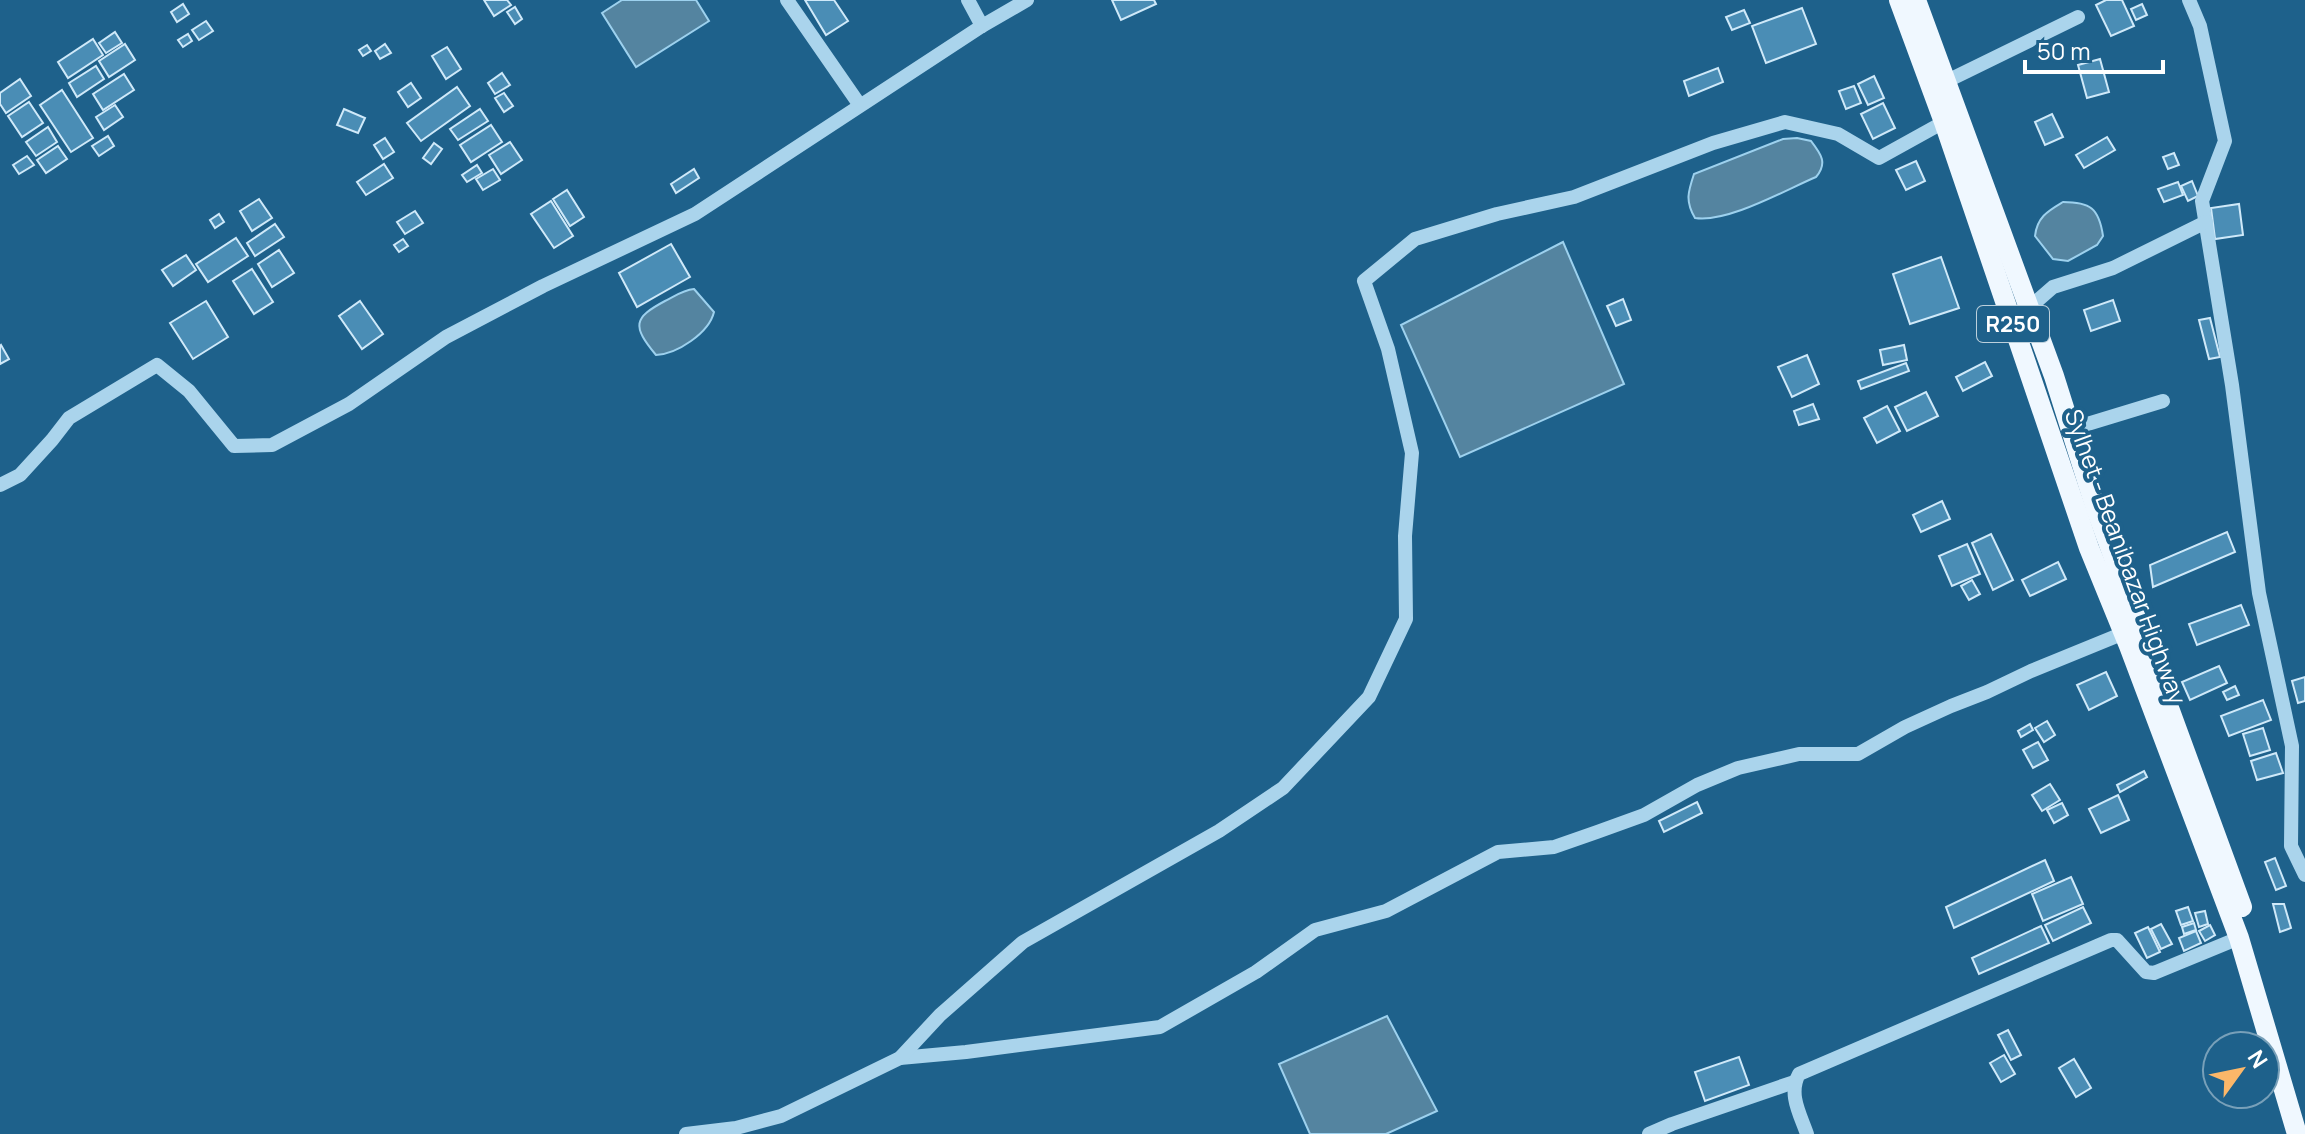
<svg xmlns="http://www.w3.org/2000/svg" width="2305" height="1134" font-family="Manrope,sans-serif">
  <rect width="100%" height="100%" fill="#1e618b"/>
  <g fill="#5484a0" stroke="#9dd1ee" stroke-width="2">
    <path d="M 622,0 L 696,0 L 709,21 L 636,67 L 602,13 Z"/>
    <path d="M 1797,138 L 1811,141 C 1821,154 1828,163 1816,177 C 1785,190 1728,223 1695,218 C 1685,201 1688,192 1694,174 L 1783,139 Z"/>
    <path d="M 2063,202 C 2090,202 2099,208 2103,236 L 2097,245 L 2068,261 L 2053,259 L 2035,236 C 2037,217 2048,211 2063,202 Z"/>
    <path d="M 1563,242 L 1624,384 L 1460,457 L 1401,325 Z"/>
    <path d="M 694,289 L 714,312 C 709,333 677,354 656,355 C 632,326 633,318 665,301 C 675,296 683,290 694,289 Z"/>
    <path d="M 1387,1016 L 1437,1111 L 1386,1134 L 1310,1134 L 1279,1064 Z"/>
  </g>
  <g fill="#4a8db5" stroke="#cfe9f9" stroke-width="2">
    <path d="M 484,0 L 507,0 L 511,5 L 494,16 Z"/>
    <path d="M 805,0 L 834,0 L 848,21 L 826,35 Z"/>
    <path d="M 1112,0 L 1154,0 L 1156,4 L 1121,20 Z"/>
    <path d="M 2106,0 L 2122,0 L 2134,26 L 2111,36 L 2096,5 Z"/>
    <path d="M 183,4 L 189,14 L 177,22 L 171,12 Z"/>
    <path d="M 2142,4 L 2147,15 L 2136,20 L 2131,9 Z"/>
    <path d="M 515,7 L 522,19 L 515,24 L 507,12 Z"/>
    <path d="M 1802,8 L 1816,44 L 1766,63 L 1752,26 Z"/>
    <path d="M 1744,10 L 1750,23 L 1732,30 L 1726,17 Z"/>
    <path d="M 206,21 L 213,31 L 199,40 L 192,30 Z"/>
    <path d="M 115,32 L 122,43 L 106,53 L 99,43 Z"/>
    <path d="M 188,34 L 192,41 L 183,47 L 178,40 Z"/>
    <path d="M 93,39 L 103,55 L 68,78 L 58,62 Z"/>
    <path d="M 125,44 L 135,60 L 109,77 L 99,61 Z"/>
    <path d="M 385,44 L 391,53 L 380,59 L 375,51 Z"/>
    <path d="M 367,45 L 371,51 L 363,56 L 359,50 Z"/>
    <path d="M 447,47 L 461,69 L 446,79 L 432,56 Z"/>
    <path d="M 2100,59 L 2109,92 L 2087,98 L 2078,65 Z"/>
    <path d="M 96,66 L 104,79 L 77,97 L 69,83 Z"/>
    <path d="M 1718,68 L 1723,82 L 1689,96 L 1684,81 Z"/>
    <path d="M 502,73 L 510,85 L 495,94 L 488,83 Z"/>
    <path d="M 124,74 L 134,90 L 103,110 L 93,94 Z"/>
    <path d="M 1874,76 L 1884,98 L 1868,105 L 1858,84 Z"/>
    <path d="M 20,79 L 31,96 L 6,113 L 0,104 L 0,93 Z"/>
    <path d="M 411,83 L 421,98 L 408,107 L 398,92 Z"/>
    <path d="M 1854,86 L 1861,103 L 1846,109 L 1839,91 Z"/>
    <path d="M 457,87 L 470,106 L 421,141 L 407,123 Z"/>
    <path d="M 62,90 L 93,138 L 71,152 L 40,105 Z"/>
    <path d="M 504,93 L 513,106 L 504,112 L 495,98 Z"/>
    <path d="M 29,102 L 43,123 L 22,137 L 8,116 Z"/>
    <path d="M 1883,103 L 1895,128 L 1873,139 L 1861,114 Z"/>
    <path d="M 115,105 L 123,117 L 104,130 L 96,117 Z"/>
    <path d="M 344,109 L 365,118 L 358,133 L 337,125 Z"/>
    <path d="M 480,109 L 488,121 L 458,140 L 450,129 Z"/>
    <path d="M 2052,114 L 2063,137 L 2045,145 L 2035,122 Z"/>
    <path d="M 491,125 L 502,142 L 471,162 L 460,145 Z"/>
    <path d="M 48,127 L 57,142 L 36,156 L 26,142 Z"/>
    <path d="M 108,136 L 114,146 L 99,156 L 92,146 Z"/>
    <path d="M 2107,137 L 2115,150 L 2084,168 L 2076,155 Z"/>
    <path d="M 385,138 L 394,152 L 383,159 L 374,145 Z"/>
    <path d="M 510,142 L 522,160 L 501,174 L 489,155 Z"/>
    <path d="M 434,143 L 442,149 L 431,164 L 423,158 Z"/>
    <path d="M 58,146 L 67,159 L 46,173 L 37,160 Z"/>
    <path d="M 2174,153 L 2179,165 L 2168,169 L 2163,157 Z"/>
    <path d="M 27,156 L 34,165 L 19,174 L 13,165 Z"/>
    <path d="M 1916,161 L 1925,181 L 1906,190 L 1896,170 Z"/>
    <path d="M 384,164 L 393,178 L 366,195 L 357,182 Z"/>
    <path d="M 477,165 L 482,173 L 467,182 L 462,175 Z"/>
    <path d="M 493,169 L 500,180 L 483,190 L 476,179 Z"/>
    <path d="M 694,169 L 699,178 L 676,193 L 671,184 Z"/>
    <path d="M 2192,181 L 2198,196 L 2188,201 L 2181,186 Z"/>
    <path d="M 2178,182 L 2183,195 L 2164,202 L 2158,189 Z"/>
    <path d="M 567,190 L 584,217 L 570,226 L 553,199 Z"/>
    <path d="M 259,199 L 272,218 L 252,231 L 240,211 Z"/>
    <path d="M 551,201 L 573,236 L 554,248 L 531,214 Z"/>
    <path d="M 2239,204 L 2243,235 L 2215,239 L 2211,208 Z"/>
    <path d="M 415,211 L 423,223 L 405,234 L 397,222 Z"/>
    <path d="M 219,214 L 224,222 L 215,228 L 210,220 Z"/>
    <path d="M 275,224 L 284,237 L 255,256 L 247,243 Z"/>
    <path d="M 236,238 L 248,256 L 208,282 L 196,264 Z"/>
    <path d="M 403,239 L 408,246 L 399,252 L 394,245 Z"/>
    <path d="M 671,244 L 690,277 L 637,307 L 619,273 Z"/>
    <path d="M 279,250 L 294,273 L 272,287 L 258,264 Z"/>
    <path d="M 186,255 L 196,270 L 173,286 L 162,270 Z"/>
    <path d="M 1941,257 L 1959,308 L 1910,324 L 1893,274 Z"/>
    <path d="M 252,269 L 273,302 L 254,314 L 233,281 Z"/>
    <path d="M 1623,299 L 1631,320 L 1616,326 L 1607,306 Z"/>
    <path d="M 2113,300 L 2120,321 L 2091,331 L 2084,310 Z"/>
    <path d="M 206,301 L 228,337 L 193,359 L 170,323 Z"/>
    <path d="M 360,301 L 383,334 L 362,349 L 339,316 Z"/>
    <path d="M 2210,318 L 2220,357 L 2209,359 L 2199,320 Z"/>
    <path d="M 1,345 L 9,359 L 0,364 L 0,346 Z"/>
    <path d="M 1904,345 L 1907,360 L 1883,365 L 1880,350 Z"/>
    <path d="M 1807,355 L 1819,384 L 1792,397 L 1778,367 Z"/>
    <path d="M 1985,362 L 1992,376 L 1963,391 L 1956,377 Z"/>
    <path d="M 1906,363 L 1909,371 L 1861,389 L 1858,381 Z"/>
    <path d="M 1926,392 L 1938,416 L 1907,431 L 1895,407 Z"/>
    <path d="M 1813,404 L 1819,419 L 1799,425 L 1794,411 Z"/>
    <path d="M 1887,406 L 1900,431 L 1877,443 L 1864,418 Z"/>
    <path d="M 1942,501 L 1950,519 L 1921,532 L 1913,515 Z"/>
    <path d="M 2227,532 L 2235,552 L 2153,587 L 2150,565 Z"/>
    <path d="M 1991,534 L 2013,580 L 1993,590 L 1972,543 Z"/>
    <path d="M 1967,544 L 1980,574 L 1952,586 L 1939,556 Z"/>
    <path d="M 2058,562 L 2066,579 L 2030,596 L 2022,580 Z"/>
    <path d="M 1972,580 L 1980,594 L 1969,600 L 1961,586 Z"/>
    <path d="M 2241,605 L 2249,625 L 2197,645 L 2189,624 Z"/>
    <path d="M 2219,666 L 2227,683 L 2190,700 L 2182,682 Z"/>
    <path d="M 2106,672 L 2117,696 L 2089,710 L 2077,685 Z"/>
    <path d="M 2305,677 L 2305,701 L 2298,703 L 2292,681 Z"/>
    <path d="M 2235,686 L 2239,695 L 2227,700 L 2223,692 Z"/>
    <path d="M 2263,700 L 2271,720 L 2229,736 L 2221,716 Z"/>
    <path d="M 2047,721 L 2055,735 L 2044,742 L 2035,728 Z"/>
    <path d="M 2030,724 L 2033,730 L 2021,737 L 2018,731 Z"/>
    <path d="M 2263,728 L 2270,750 L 2250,756 L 2243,734 Z"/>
    <path d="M 2038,742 L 2048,760 L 2033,768 L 2023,750 Z"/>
    <path d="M 2276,753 L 2283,773 L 2257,780 L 2251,761 Z"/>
    <path d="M 2144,771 L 2147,777 L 2120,792 L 2117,785 Z"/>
    <path d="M 2050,784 L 2060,800 L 2042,811 L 2032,795 Z"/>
    <path d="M 2118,795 L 2129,820 L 2101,833 L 2089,809 Z"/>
    <path d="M 1697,802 L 1702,813 L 1664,832 L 1659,821 Z"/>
    <path d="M 2062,803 L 2068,815 L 2054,823 L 2047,810 Z"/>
    <path d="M 2275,858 L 2286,886 L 2276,890 L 2265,862 Z"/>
    <path d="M 2045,860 L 2054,881 L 1954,928 L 1946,907 Z"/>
    <path d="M 2071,877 L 2083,904 L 2043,921 L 2032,894 Z"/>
    <path d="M 2273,904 L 2284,904 L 2291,928 L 2280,932 Z"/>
    <path d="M 2083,907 L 2091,923 L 2053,941 L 2045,925 Z"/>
    <path d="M 2188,907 L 2193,921 L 2181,925 L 2176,911 Z"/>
    <path d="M 2205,911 L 2208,924 L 2199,927 L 2195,913 Z"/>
    <path d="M 2194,923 L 2196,930 L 2184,934 L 2182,927 Z"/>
    <path d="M 2161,924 L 2172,944 L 2161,949 L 2151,929 Z"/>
    <path d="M 2210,925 L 2215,935 L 2205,941 L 2199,931 Z"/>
    <path d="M 2041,926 L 2049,943 L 1979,974 L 1972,958 Z"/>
    <path d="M 2148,927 L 2160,952 L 2147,958 L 2135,933 Z"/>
    <path d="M 2196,931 L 2201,943 L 2184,951 L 2179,938 Z"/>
    <path d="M 2008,1030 L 2021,1055 L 2011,1060 L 1998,1035 Z"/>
    <path d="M 2004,1055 L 2015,1074 L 2001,1082 L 1990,1063 Z"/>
    <path d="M 1739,1057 L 1749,1085 L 1705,1101 L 1695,1072 Z"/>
    <path d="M 2074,1059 L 2091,1088 L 2076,1097 L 2059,1068 Z"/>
  </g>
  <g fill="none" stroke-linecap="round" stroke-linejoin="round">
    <g stroke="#aad4ec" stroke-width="14">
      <path d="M 787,0 L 859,104"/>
      <path d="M 968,0 L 982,26"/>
      <path d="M 2189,0 L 2200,26 L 2225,141 L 2202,201 L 2232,385 L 2259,593 L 2292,746 L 2291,846 L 2305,875"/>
      <path d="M 1945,82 L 2078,17"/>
      <path d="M 2029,308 L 2053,287 L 2113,268 L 2206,222"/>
      <path d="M 2071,429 L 2163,401"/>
      <path d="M 0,485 L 20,475 L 52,440 L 69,418 L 157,365 L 189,391 L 234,446 L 272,445 L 349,404 L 446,337 L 543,286 L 695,214 L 982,26 L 1027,0"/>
      <path d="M 900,1058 L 966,1052 L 1160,1027 L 1256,972 L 1315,930 L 1386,911 L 1498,852 L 1554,847 L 1597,832 L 1644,815 L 1697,785 L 1738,768 L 1799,754 L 1858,754 L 1905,727 L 1951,706 L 1987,692 L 2031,671 L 2124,633"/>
      <path d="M 686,1134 L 736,1128 L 781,1116 L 900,1058 L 940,1015 L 1023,942 L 1219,831 L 1283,788 L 1369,697 L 1406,619 L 1405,536 L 1412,453 L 1388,349 L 1364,281 L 1415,239 L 1497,214 L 1574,197 L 1713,143 L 1785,122 L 1838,134 L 1879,158 L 1944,122"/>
      <path d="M 1649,1134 L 1672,1124 L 1794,1082"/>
      <path d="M 1807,1134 C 1800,1114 1788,1094 1799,1074 L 2111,940 L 2117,940 L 2146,972 L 2154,973 L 2239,938"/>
    </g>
    <g stroke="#f0f8ff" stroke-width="20">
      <path d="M 1899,0 L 1944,122 L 2089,548 L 2129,646 L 2239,938 L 2297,1134"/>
      <path d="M 1916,0 L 2054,376 L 2096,509 L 2242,907"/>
    </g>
  </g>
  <g text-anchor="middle" stroke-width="8" stroke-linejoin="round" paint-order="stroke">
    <rect fill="#1e618b" stroke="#bcd0dc" stroke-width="2" x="1977" y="306" width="72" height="36" rx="6"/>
    <g font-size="22" font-weight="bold" fill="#fff">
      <text x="2013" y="332">R250</text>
    </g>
    <g font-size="24" fill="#fff" stroke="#1e618b">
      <text transform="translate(2125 557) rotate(70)" y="8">Sylhet - Beanibazar Highway</text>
    </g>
  </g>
  <g transform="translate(2241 1070) rotate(57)"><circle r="38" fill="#1e618b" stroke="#78a0b9" stroke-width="2"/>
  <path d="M0-6L14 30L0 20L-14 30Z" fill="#fbb769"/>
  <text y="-12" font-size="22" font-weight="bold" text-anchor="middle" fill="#ffffff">N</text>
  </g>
  <path d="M2025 60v12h138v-12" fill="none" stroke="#ffffff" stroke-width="4"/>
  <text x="2037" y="60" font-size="24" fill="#ffffff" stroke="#1e618b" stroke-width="6" paint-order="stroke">50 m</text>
</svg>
